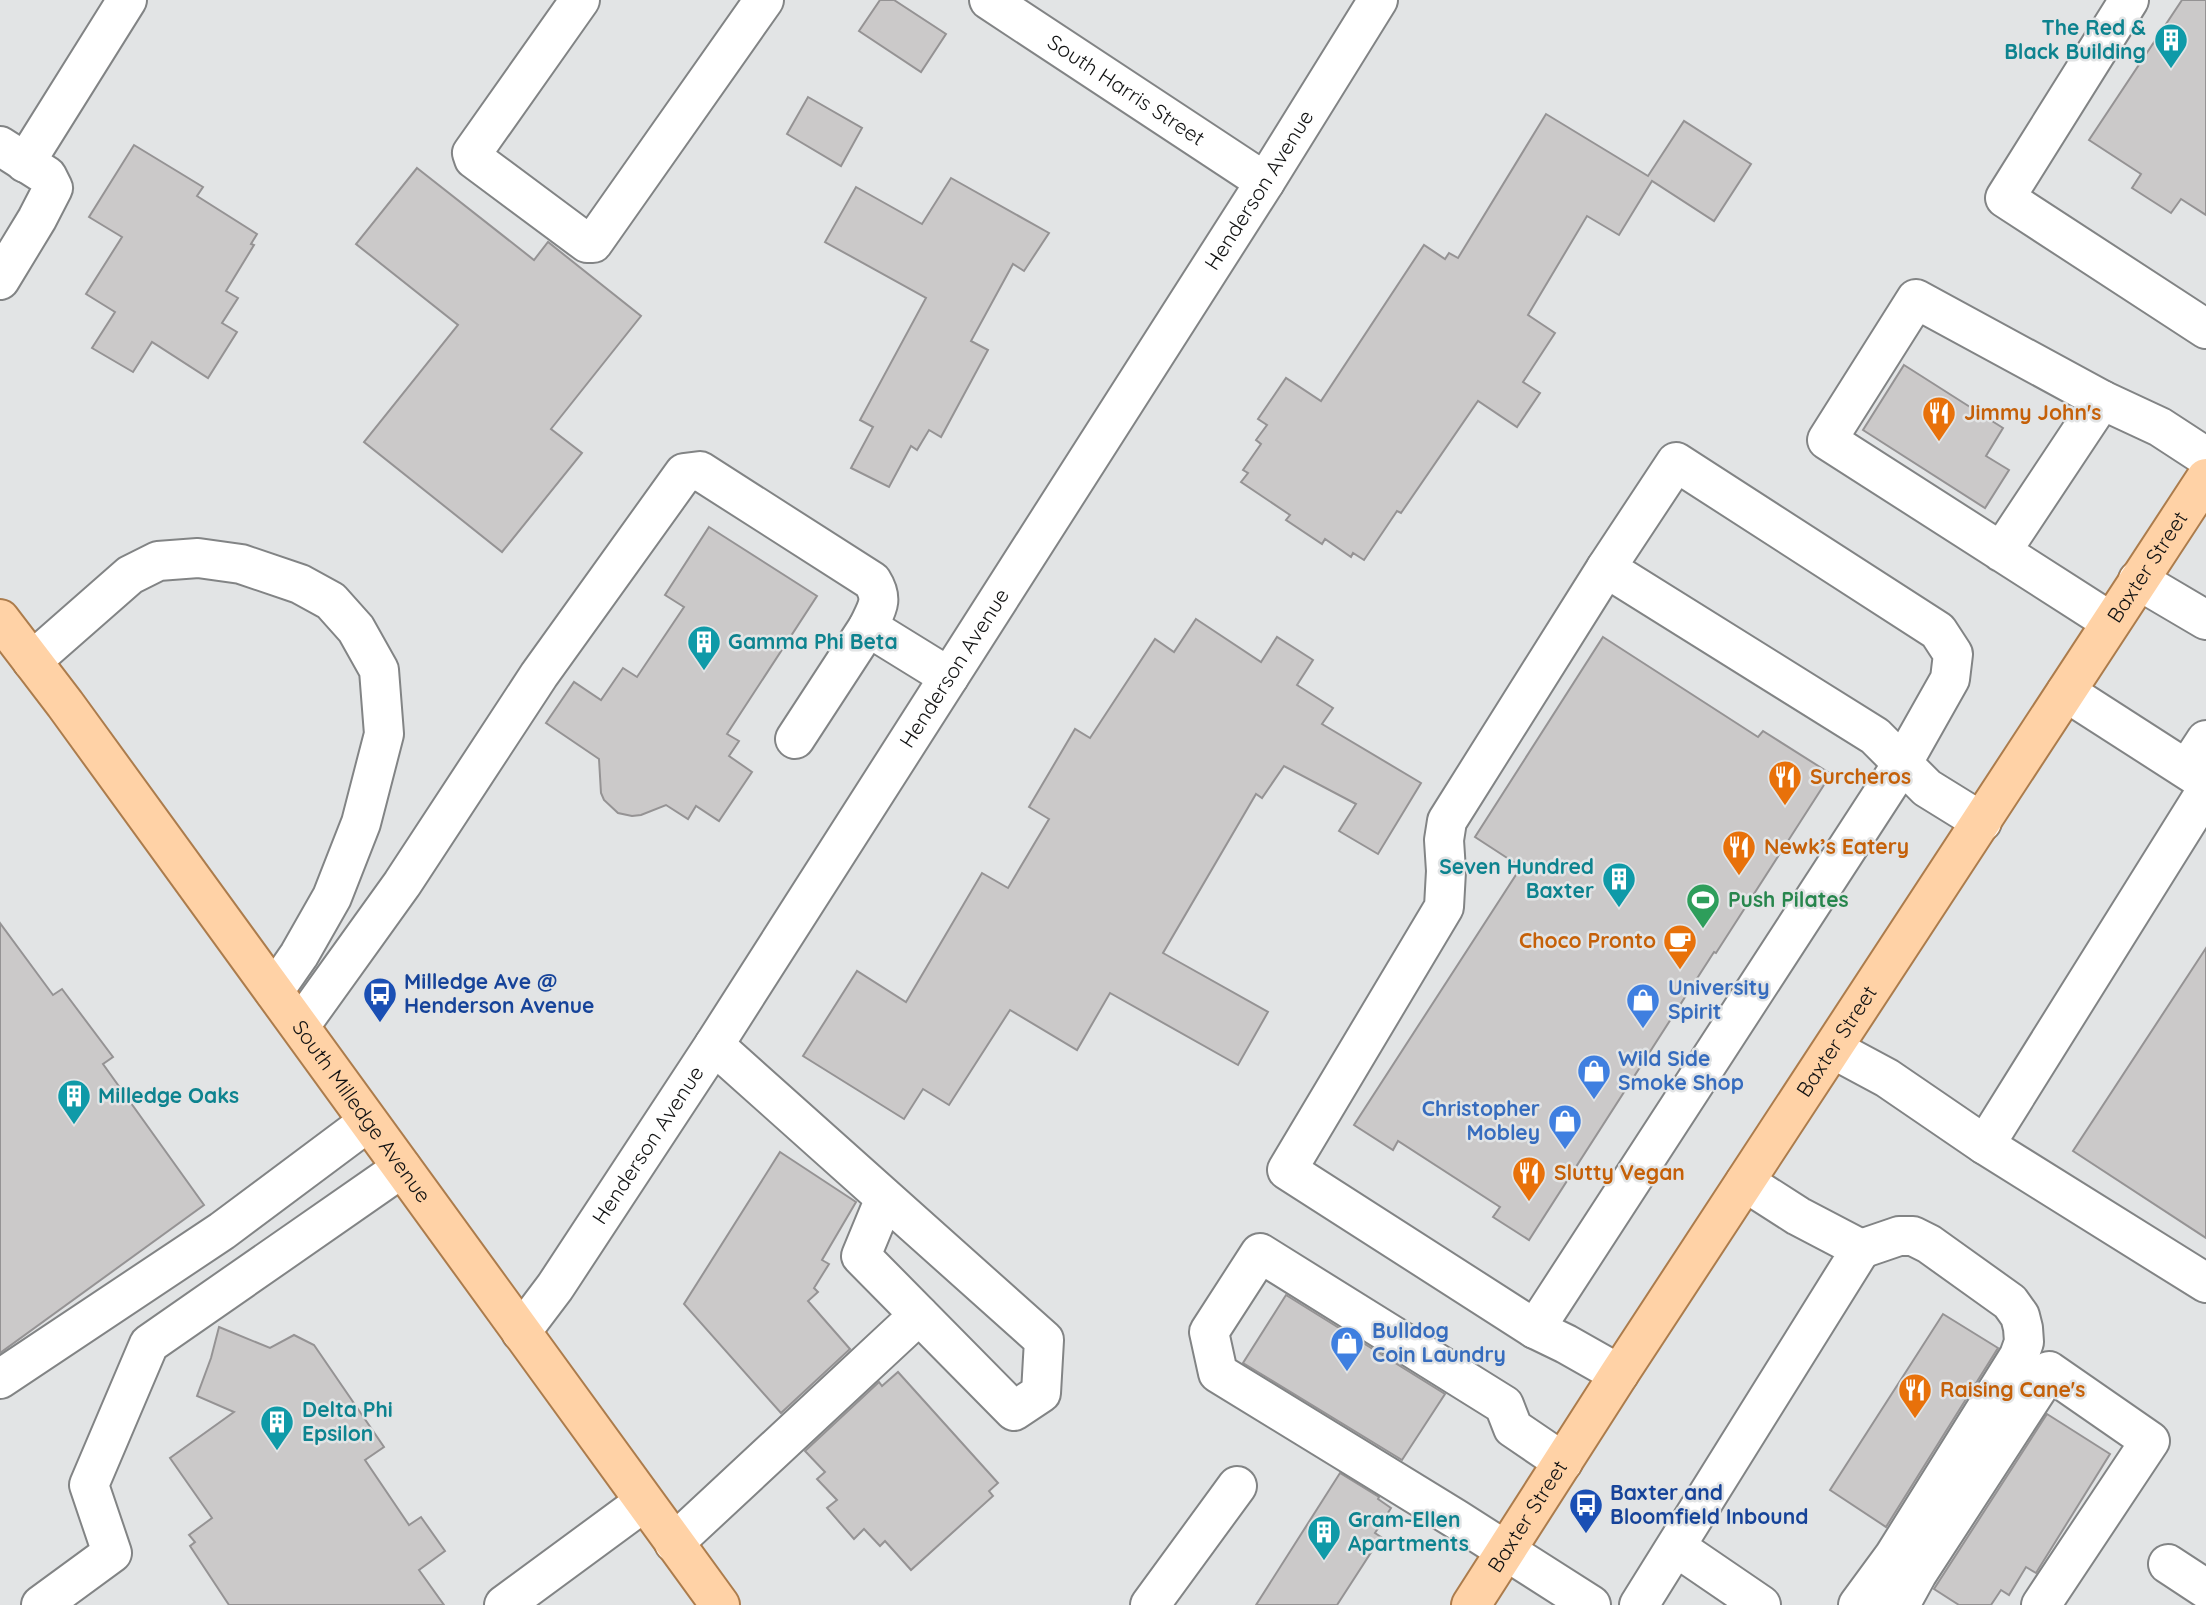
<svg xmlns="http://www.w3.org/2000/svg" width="2206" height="1605" font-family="Quicksand,sans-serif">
  <rect width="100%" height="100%" fill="#e2e4e5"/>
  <g fill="#cbc9c9" stroke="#959394" stroke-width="2">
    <path d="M 880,0 L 894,0 L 946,34 L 921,72 L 859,31 Z"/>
    <path d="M 2182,0 L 2206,0 L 2206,215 L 2181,199 L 2171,213 L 2132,188 L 2141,174 L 2089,140 Z"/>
    <path d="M 808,97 L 862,128 L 841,166 L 787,134 Z"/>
    <path d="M 1546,114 L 1648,176 L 1684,121 L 1751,164 L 1714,221 L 1652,181 L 1619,235 L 1587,216 L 1528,315 L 1555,333 L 1523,382 L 1540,393 L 1517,427 L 1478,401 L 1401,513 L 1397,511 L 1364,560 L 1353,553 L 1351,557 L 1325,539 L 1322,544 L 1286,520 L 1290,515 L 1241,482 L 1248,473 L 1243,470 L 1261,444 L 1256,440 L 1267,425 L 1258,419 L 1286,378 L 1321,401 L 1424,245 L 1445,259 L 1449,253 L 1458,258 Z"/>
    <path d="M 134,145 L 203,187 L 197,196 L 257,234 L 251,244 L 254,245 L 226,291 L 238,298 L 222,323 L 237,332 L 208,378 L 152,342 L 133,372 L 92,348 L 115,312 L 86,294 L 122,237 L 89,217 Z"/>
    <path d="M 417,168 L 534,260 L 548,242 L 641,316 L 551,429 L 582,453 L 502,552 L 364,442 L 458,325 L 356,244 Z"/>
    <path d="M 951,178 L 1049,233 L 1024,271 L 1013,264 L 971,341 L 988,350 L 941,437 L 929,430 L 917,450 L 911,446 L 889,487 L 851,468 L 873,427 L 860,420 L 926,298 L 825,242 L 856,187 L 922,224 Z"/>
    <path d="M 1904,365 L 2003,428 L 1986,456 L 2009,470 L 1985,508 L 1863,430 Z"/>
    <path d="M 709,527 L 817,596 L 727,734 L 739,741 L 729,756 L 752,772 L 719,821 L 696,806 L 688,819 L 666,805 L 641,815 L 632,816 L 618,813 L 604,800 L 601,793 L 599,759 L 546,723 L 574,682 L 601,700 L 623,668 L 637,677 L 684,607 L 665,595 Z"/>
    <path d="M 1196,619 L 1261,662 L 1277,637 L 1313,660 L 1297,685 L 1333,708 L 1322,724 L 1421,783 L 1378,854 L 1339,831 L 1356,804 L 1284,766 L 1262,798 L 1256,794 L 1163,953 L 1268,1012 L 1238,1065 L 1110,993 L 1077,1050 L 1010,1010 L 949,1105 L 923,1089 L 904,1119 L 803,1056 L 857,971 L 906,1002 L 982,873 L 1008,888 L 1049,819 L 1029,807 L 1075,729 L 1090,738 L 1155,639 L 1174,652 Z"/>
    <path d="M 1603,637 L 1758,737 L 1763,731 L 1831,774 L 1716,953 L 1714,952 L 1529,1240 L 1493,1217 L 1500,1207 L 1398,1141 L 1393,1150 L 1354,1125 L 1521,867 L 1475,837 Z"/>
    <path d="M 0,923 L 53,995 L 62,989 L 113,1057 L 103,1064 L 204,1205 L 0,1353 Z"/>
    <path d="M 2206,948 L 2206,1238 L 2073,1151 Z"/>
    <path d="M 780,1152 L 856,1202 L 822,1260 L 829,1264 L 814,1288 L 818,1292 L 808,1301 L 850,1349 L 781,1413 L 684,1304 Z"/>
    <path d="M 1286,1295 L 1445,1394 L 1402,1460 L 1243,1363 Z"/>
    <path d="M 1943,1314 L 1998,1348 L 1886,1527 L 1830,1490 Z"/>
    <path d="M 219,1327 L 270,1348 L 294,1335 L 314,1345 L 384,1447 L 365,1460 L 409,1525 L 421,1517 L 445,1551 L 419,1570 L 444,1605 L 229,1605 L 190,1546 L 195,1542 L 189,1535 L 212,1518 L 170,1458 L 234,1412 L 197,1396 L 211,1358 Z"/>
    <path d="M 898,1372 L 998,1483 L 989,1491 L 993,1496 L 911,1570 L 885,1541 L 880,1546 L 864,1529 L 854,1539 L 827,1508 L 837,1500 L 817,1479 L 825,1472 L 805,1451 L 879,1382 L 882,1386 Z"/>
    <path d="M 2047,1414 L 2110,1454 L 2036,1573 L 2026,1567 L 2009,1595 L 2001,1590 L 1991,1605 L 1959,1605 L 1934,1589 Z"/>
    <path d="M 1340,1473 L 1379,1497 L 1378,1499 L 1391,1508 L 1375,1533 L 1381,1537 L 1337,1605 L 1256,1605 Z"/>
  </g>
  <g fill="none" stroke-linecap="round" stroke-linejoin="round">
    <g stroke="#828485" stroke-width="42">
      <g id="minor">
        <path d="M 580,0 L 472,153 L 474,159 L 587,243 L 593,243 L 764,0"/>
        <path id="s1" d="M 989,0 L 1265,182"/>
        <path d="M 2129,0 L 2005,198 L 2206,329"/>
        <path d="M 0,146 L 47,176 L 53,188 L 37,219 L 0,280"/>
        <path d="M 25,163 L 127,0"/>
        <path d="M 2102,400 L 2160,427 L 2206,457"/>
        <path d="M 2001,552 L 2102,400 L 1916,299 L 1827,440 L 2111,622"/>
        <path d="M 1606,568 L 1447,821 L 1444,840 L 1446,871 L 1444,907 L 1287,1170 L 1535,1329 L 1566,1344 L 1619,1374"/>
        <path d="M 2138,580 L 2206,620"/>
        <path d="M 32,661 L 130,575 L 158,561 L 198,558 L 241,564 L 300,584 L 331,601 L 356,629 L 379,670 L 384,734 L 361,823 L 332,897 L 299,955 L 274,991"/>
        <path d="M 2066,692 L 2206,782"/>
        <path d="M 795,739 L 868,627 L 949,677"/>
        <path d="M 2187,769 L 2206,740"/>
        <path d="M 300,1026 L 402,884 L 539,675 L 684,473 L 700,471 L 872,581 C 884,600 877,608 868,627"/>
        <path d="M 714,1045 L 1044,1340 L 1041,1393 L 1014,1411 L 861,1256 L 885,1198"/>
        <path d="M 1833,1049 L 1887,1078 L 1985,1145 L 2206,1283"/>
        <path d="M 1985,1145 L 2206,791"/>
        <path d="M 1535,1329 L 1902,764 L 1950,679 L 1953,654 L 1938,631 L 1676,462 L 1606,568 L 1875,736 L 1927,788 L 1982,822"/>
        <path id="s2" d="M 521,1332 L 555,1287 L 714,1045 L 1265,182 L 1378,0"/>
        <path d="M 0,1379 L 222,1231 L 368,1122"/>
        <path d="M 1563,1462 L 1513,1428 L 1504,1405 L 1260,1253 L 1209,1332 L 1218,1373 L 1456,1519 L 1591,1605"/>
        <path d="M 674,1543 L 919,1315"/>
        <path d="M 1676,1547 L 1761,1605"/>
        <path d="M 2168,1564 L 2206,1589"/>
        <path d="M 41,1605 L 112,1553 L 89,1485 L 149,1344 L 402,1168"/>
        <path d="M 504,1605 L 644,1502"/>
        <path d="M 1150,1605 L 1237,1486"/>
        <path d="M 1639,1605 L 1861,1249 L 1798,1216 L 1745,1182"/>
        <path d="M 1858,1605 L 1894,1556 L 2019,1356 L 2024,1342 L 2023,1328 L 2020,1316 L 2010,1302 L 1929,1244 L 1913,1236 L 1899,1236 L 1861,1249"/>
        <path d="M 1900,1605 L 1917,1574 L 2049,1371 L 2150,1441 L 2041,1605"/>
      </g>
    </g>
    <g stroke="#ac7c4c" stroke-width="42">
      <g id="major">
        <path id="s3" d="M 0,619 L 65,704 L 720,1605"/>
        <path id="s4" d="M 1471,1605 L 1619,1374 L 2206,478"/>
      </g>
    </g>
    <use href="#minor" stroke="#fff" stroke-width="38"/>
    <use href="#major" stroke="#ffd2a6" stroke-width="38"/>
  </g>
  <defs>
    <g id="building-pin" transform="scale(1.75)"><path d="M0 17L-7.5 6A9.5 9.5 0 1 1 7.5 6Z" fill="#0f9aa8" stroke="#e2e4e5"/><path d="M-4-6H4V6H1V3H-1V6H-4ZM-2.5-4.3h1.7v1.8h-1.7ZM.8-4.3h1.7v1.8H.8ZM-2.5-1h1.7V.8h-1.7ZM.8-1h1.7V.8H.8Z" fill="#fff"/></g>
    <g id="restaurant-pin" transform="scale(1.75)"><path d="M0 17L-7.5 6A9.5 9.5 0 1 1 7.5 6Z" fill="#e8710a" stroke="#e2e4e5"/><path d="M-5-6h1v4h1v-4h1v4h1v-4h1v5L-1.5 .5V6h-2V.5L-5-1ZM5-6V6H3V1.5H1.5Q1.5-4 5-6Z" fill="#fff"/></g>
    <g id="stadium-pin" transform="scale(1.75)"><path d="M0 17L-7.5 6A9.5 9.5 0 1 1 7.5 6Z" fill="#2e9e5b" stroke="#e2e4e5"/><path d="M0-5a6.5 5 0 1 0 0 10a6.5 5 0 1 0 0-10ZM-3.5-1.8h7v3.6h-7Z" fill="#fff"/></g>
    <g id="cafe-pin" transform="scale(1.75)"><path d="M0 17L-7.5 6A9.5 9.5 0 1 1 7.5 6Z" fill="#e8710a" stroke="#e2e4e5"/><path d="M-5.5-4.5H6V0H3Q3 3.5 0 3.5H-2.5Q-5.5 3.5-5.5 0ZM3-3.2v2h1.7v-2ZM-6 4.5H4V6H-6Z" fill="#fff"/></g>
    <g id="bus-pin" transform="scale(1.75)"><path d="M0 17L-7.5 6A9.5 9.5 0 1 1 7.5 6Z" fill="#1a4fb4" stroke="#e2e4e5"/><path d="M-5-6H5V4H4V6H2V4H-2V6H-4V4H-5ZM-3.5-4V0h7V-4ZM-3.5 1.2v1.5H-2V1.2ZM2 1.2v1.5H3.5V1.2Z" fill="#fff"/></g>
    <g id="shop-pin" transform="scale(1.75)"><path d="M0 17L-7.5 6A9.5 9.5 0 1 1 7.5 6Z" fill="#3f7fe0" stroke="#e2e4e5"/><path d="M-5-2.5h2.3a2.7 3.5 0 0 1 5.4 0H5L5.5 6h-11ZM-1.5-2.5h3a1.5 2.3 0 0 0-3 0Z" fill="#fff"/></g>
  </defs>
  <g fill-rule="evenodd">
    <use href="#building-pin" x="2171" y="40"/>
    <use href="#restaurant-pin" x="1939" y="413"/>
    <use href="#building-pin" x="704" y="642"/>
    <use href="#restaurant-pin" x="1785" y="777"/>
    <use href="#restaurant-pin" x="1739" y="847"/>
    <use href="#building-pin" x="1619" y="879"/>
    <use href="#stadium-pin" x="1703" y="900"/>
    <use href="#cafe-pin" x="1680" y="941"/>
    <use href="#bus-pin" x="380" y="994"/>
    <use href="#shop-pin" x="1643" y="1000"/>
    <use href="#shop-pin" x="1594" y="1071"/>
    <use href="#building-pin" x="74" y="1096"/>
    <use href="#shop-pin" x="1565" y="1121"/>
    <use href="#restaurant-pin" x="1529" y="1173"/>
    <use href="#shop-pin" x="1347" y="1343"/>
    <use href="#restaurant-pin" x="1915" y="1390"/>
    <use href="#building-pin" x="277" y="1422"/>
    <use href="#bus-pin" x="1586" y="1505"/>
    <use href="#building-pin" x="1324" y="1532"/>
  </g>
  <g text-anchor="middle" stroke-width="5" stroke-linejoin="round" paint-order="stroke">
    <g font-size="21" font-weight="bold" fill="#0d838f" stroke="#e2e4e5" text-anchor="start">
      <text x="2146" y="35" text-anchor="end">The Red &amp;<tspan x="2146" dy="24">Black Building</tspan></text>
      <text x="728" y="649">Gamma Phi Beta</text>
      <text x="1594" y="874" text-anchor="end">Seven Hundred<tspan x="1594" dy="24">Baxter</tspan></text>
      <text x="98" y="1103">Milledge Oaks</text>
      <text x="302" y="1417">Delta Phi<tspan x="302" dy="24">Epsilon</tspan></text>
      <text x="1348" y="1527">Gram-Ellen<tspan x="1348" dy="24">Apartments</tspan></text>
    </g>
    <g font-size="21" fill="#121313" stroke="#e2e4e5">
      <text dy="7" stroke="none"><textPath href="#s1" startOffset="164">South Harris Street</textPath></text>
      <text dy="7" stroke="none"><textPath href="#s2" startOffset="1360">Henderson Avenue</textPath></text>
      <text dy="7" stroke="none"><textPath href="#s4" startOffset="1239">Baxter Street</textPath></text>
      <text dy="7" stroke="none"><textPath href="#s2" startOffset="793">Henderson Avenue</textPath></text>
      <text dy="7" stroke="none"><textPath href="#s4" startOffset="672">Baxter Street</textPath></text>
      <text dy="7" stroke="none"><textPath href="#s3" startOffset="611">South Milledge Avenue</textPath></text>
      <text dy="7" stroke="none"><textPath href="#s2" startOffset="226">Henderson Avenue</textPath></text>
      <text dy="7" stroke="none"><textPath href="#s4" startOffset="105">Baxter Street</textPath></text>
    </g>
    <g font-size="21" font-weight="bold" fill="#c56008" stroke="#e2e4e5" text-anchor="start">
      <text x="1964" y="420">Jimmy John's</text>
      <text x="1810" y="784">Surcheros</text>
      <text x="1764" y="854">Newk’s Eatery</text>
      <text x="1656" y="948" text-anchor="end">Choco Pronto</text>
      <text x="1554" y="1180">Slutty Vegan</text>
      <text x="1940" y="1397">Raising Cane's</text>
    </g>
    <g font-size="21" font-weight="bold" fill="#27864d" stroke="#e2e4e5" text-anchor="start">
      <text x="1728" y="907">Push Pilates</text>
    </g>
    <g font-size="21" font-weight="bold" fill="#164399" stroke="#e2e4e5" text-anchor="start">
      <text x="404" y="989">Milledge Ave @<tspan x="404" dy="24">Henderson Avenue</tspan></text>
      <text x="1610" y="1500">Baxter and<tspan x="1610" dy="24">Bloomfield Inbound</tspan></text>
    </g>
    <g font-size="21" font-weight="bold" fill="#366cbe" stroke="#e2e4e5" text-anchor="start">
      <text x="1668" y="995">University<tspan x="1668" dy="24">Spirit</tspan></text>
      <text x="1618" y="1066">Wild Side<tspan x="1618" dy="24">Smoke Shop</tspan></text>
      <text x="1540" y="1116" text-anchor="end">Christopher<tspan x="1540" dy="24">Mobley</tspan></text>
      <text x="1372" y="1338">Bulldog<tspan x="1372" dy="24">Coin Laundry</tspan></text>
    </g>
  </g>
</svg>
